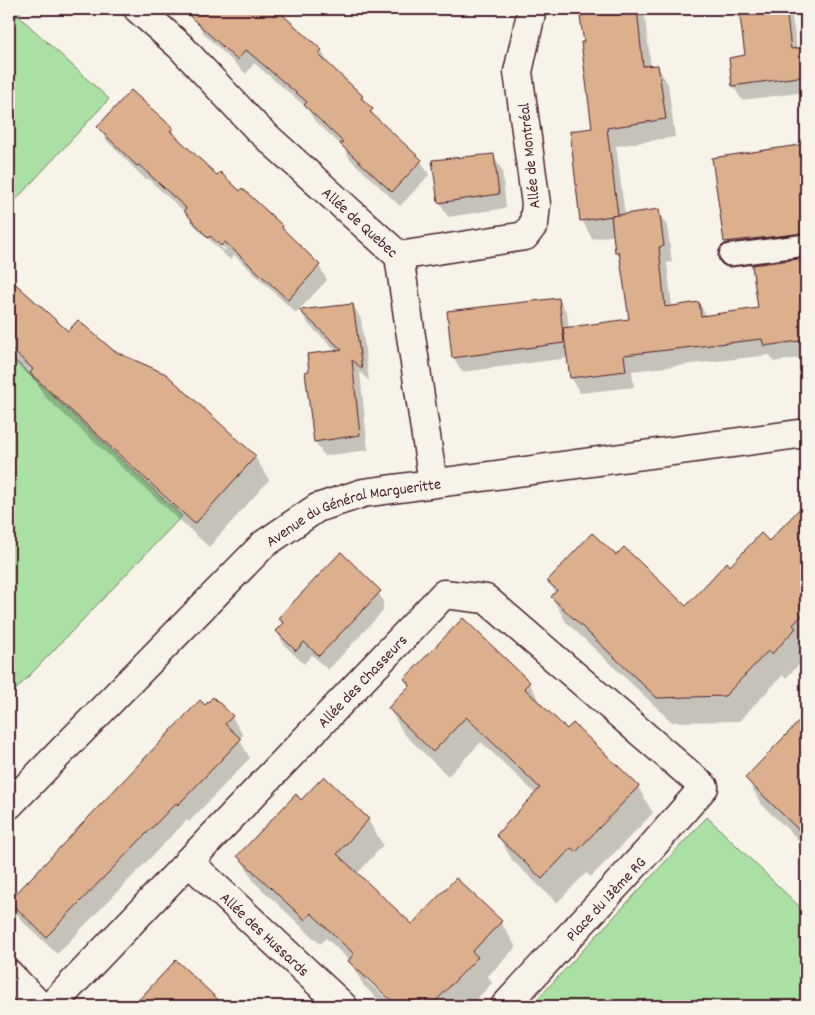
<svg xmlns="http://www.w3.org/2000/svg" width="815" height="1015" font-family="Dekko,sans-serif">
  <rect width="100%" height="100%" fill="#f7f3e8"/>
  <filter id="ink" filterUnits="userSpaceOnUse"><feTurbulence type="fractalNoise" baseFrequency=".02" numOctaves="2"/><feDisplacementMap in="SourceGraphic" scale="10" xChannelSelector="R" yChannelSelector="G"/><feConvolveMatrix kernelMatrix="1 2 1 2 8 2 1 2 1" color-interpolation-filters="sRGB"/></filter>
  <g filter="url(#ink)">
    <g fill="#aae0a3" stroke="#7a8067">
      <path d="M 9,9 L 11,9 L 109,99 L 9,207 Z"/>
      <path d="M 9,355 L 182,516 L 9,697 Z"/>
      <path d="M 707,817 L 806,913 L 806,1006 L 531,1006 Z"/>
    </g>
    <g fill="#0003" fill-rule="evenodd">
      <path d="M 9,9 L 25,9 L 15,20 L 9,15 Z"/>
      <path d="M 207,9 L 262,9 L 275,19 L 321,50 L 329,65 L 362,96 L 378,122 L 421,161 L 429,175 L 400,206 L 350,159 L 344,148 L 314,120 L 307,108 L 254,63 L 246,74 L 205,35 L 196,21 Z"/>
      <path d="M 583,9 L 644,9 L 651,67 L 657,66 L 668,84 L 675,137 L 616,146 L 625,215 L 658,211 L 667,226 L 672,262 L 667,263 L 672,307 L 699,303 L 707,317 L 759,309 L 753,266 L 806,259 L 806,357 L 774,362 L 770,355 L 632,371 L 634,387 L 580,393 L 571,377 L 568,358 L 462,372 L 453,357 L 559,299 L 567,313 L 569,329 L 630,320 L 621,260 L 617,252 L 615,235 L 592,239 L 582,220 L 594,129 Z"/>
      <path d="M 740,9 L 791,9 L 797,50 L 805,49 L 806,50 L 806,92 L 742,100 L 733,86 L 730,59 L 746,56 Z"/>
      <path d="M 99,127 L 172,129 L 180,141 L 217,177 L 240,193 L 282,227 L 287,234 L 319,266 L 327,280 L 296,313 L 234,255 L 230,260 L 194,225 L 188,215 L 147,178 L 146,180 L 107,141 ZM 192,216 L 226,250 L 225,251 L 192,220 Z"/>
      <path d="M 806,146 L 806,249 L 735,257 L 726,241 L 714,159 Z"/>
      <path d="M 493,155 L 502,170 L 506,208 L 448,217 L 439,202 Z"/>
      <path d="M 9,280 L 68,333 L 166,375 L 255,457 L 269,480 L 209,547 L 45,397 L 36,382 L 9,357 Z"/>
      <path d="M 353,305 L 361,319 L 369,381 L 360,372 L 368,450 L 324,456 L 315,441 L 338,352 L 309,325 L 301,311 Z"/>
      <path d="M 792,519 L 806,532 L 806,657 L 786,678 L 783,675 L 739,721 L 672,722 L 566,622 L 552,597 L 556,593 L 548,581 L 616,557 L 686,608 L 730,567 L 769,543 Z"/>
      <path d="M 375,586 L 383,601 L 383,611 L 328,670 L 312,655 L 304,664 L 285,646 L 277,632 L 283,625 L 279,619 Z"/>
      <path d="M 406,680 L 529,683 L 544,708 L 568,731 L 573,725 L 638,787 L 653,813 L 591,877 L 586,873 L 557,903 L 512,860 L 498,835 L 536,794 L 481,742 L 448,776 L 404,734 L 389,708 L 410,687 Z"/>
      <path d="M 213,699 L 232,717 L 243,735 L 239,739 L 250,758 L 189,822 L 187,820 L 57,954 L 21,920 L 10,902 Z"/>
      <path d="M 806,715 L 806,847 L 761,804 L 747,779 Z"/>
      <path d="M 301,802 L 368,820 L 383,845 L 357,874 L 412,926 L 501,922 L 516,947 L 488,976 L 492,983 L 470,1006 L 398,1006 L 365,975 L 367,981 L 395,1006 L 385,1006 L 364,986 L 349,960 L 326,938 L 320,944 L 254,882 L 239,856 Z"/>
      <path d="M 176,962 L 223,1006 L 135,1006 Z"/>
    </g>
    <g fill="#dcb08d" stroke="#4a1f2b">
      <path d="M 182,9 L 276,9 L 322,50 L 318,54 L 363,96 L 361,98 L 373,109 L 370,112 L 422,160 L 392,192 L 340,144 L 343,142 L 304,105 L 307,102 L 246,50 L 237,60 Z"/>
      <path d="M 582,9 L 637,9 L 643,66 L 658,65 L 666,119 L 607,128 L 618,215 L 580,221 L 570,131 L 592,128 L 581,42 L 584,42 L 580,17 L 583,16 Z"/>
      <path d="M 739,9 L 786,9 L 791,49 L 806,47 L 806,76 L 732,86 L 729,58 L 745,55 Z"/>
      <path d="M 131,90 L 173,128 L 170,131 L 217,175 L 220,172 L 240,191 L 242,188 L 283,226 L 282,228 L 320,265 L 288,300 L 225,242 L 221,246 L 210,236 L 208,238 L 184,211 L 186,208 L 139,165 L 137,166 L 97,127 Z"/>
      <path d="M 806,144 L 806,233 L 724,242 L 712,158 Z"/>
      <path d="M 494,154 L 499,194 L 438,203 L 432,160 Z"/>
      <path d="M 659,209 L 664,246 L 659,247 L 665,307 L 699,302 L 701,316 L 758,308 L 752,265 L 806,258 L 806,340 L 764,346 L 762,339 L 624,355 L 626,371 L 570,378 L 563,328 L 629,319 L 619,252 L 615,252 L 611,216 Z"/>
      <path d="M 9,278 L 68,331 L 78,320 L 114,351 L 166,374 L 256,456 L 195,524 L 30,373 L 33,369 L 9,347 Z"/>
      <path d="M 559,298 L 564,343 L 452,358 L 447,311 Z"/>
      <path d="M 353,304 L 362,369 L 352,360 L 360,435 L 314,442 L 305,372 L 309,371 L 307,354 L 342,350 L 299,310 Z"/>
      <path d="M 806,502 L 806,611 L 793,625 L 796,628 L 772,654 L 768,651 L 725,696 L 657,698 L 551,597 L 557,590 L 547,581 L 592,533 L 616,555 L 624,547 L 686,606 L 727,562 L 730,566 L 761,533 L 769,541 Z"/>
      <path d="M 341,552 L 381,591 L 319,656 L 304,642 L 296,651 L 276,631 L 284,623 L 278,618 Z"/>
      <path d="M 463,618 L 530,682 L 524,688 L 567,729 L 573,723 L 639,786 L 576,852 L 571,848 L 542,879 L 496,835 L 540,788 L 466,717 L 433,752 L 388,708 L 410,685 L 404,679 Z"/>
      <path d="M 213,697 L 233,716 L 225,724 L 241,739 L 178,805 L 176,803 L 46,937 L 9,901 L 200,700 L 205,705 Z"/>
      <path d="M 806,714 L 806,837 L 745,778 Z"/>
      <path d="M 324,776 L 369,819 L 337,854 L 412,924 L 456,878 L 502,921 L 472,952 L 478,957 L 431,1006 L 397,1006 L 348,961 L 354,954 L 311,913 L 305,920 L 237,856 L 296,794 L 301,800 Z"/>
      <path d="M 176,960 L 225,1006 L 133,1006 Z"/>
    </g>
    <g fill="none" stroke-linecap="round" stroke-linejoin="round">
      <g stroke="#4a1f2b" stroke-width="25">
        <path id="lane" d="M 730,255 L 806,245"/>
      </g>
      <g stroke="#4a1f2b" stroke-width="31">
        <g id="street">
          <path id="s1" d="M 138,9 L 180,46 L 257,128 L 399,256 L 433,483"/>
          <path d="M 399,256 L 525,236 L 534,224 L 536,204 L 518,72 L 532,9"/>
          <path id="s2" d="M 188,861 L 343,1006"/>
          <path d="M 9,974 L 40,1006"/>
          <path id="s3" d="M 51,1006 L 444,594 L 486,599 L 704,787 L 649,850 L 505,1006"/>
        </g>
      </g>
      <g stroke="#4a1f2b" stroke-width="31">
        <g id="secondary">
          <path id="s4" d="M 9,805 L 264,544 L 317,508 L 363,493 L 806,433"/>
        </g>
      </g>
      <use href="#lane" stroke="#f7f3e8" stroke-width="21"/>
      <use href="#street" stroke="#f7f3e8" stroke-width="28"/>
      <use href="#secondary" stroke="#f7f3e8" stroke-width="28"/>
    </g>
  </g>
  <g text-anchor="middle" stroke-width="5" stroke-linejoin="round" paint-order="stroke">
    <g font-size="16" fill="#4a1f2b" stroke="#f7f3e8">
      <text transform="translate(528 156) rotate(-96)" y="6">Allée de Montréal</text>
      <text dy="6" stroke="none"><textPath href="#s1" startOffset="308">Allée de Quebec</textPath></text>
      <text dy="6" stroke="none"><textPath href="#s4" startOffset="462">Avenue du Général Margueritte</textPath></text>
      <text dy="6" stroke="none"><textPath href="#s3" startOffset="450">Allée des Chasseurs</textPath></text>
      <text transform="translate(605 898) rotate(-47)" y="6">Place du 13ème RG</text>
      <text dy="6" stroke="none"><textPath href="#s2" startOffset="106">Allée des Hussards</textPath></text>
    </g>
  </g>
  <rect width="815" height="1015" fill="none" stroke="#f7f3e8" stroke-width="30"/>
  <rect x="15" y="15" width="785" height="985" fill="none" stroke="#4a1f2b" stroke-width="2" filter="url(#ink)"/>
</svg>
